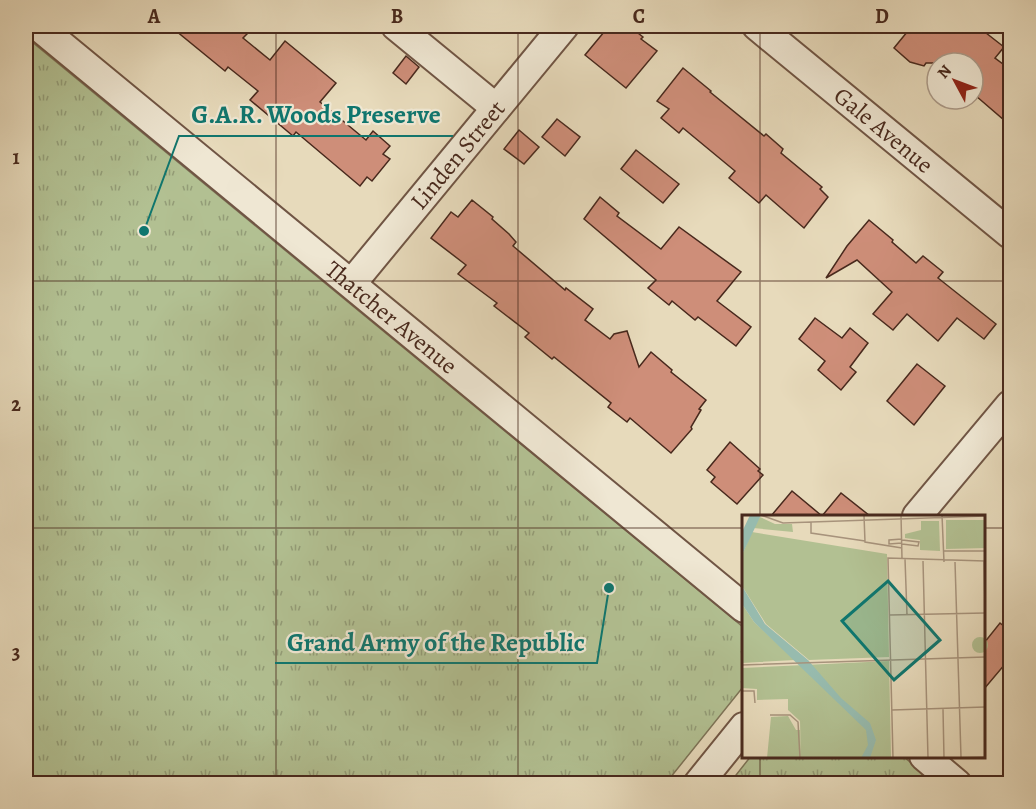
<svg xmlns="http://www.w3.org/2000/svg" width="1036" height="809" font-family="Alegreya,serif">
  <defs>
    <pattern id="park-tufts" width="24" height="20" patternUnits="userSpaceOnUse" patternTransform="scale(1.5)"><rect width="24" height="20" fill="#b2c092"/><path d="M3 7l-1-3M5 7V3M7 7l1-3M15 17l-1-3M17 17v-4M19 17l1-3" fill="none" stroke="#939c77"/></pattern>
  </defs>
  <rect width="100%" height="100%" fill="#e7dabb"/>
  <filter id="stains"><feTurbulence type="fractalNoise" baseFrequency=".00333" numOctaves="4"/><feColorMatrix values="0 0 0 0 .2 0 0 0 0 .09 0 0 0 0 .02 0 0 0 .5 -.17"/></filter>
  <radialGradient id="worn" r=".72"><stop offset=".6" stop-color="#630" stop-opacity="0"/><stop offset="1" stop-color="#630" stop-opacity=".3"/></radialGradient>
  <g fill="url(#park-tufts)" stroke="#7d7458" stroke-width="1.5">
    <path d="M 26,37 L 743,627 L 743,687 L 666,783 L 26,783 Z"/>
    <path d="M 751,756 L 904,757 L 936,783 L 729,784 Z"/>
  </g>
  <g fill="#ce8e79" stroke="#48291d" stroke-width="1.5">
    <path d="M 170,26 L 255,26 L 243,38 L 270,60 L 285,41 L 336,83 L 320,102 L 366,140 L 373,131 L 390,146 L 383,154 L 390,159 L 372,181 L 367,177 L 360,186 L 296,132 L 293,136 L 250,100 L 258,91 L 228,67 L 225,71 Z"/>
    <path d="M 609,26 L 629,26 L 643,37 L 641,39 L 657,51 L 626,88 L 585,55 Z"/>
    <path d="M 912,26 L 977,26 L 1004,47 L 995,58 L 1011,70 L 1011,126 L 976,96 L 980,91 L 973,86 L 973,63 L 926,63 L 924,66 L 910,62 L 894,48 Z"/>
    <path d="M 406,56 L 419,67 L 406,84 L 393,73 Z"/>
    <path d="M 683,68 L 711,91 L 710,92 L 764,136 L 766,134 L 783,149 L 781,153 L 822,187 L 820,189 L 828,197 L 804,228 L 766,195 L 759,203 L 729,178 L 735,171 L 683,128 L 679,133 L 661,118 L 669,109 L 657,101 Z"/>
    <path d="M 557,119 L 580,137 L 565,156 L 542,137 Z"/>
    <path d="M 519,130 L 539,147 L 524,164 L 504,149 Z"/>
    <path d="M 636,150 L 679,184 L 663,203 L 621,169 Z"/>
    <path d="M 600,197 L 619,213 L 617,216 L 661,249 L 679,227 L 741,272 L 717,301 L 751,327 L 736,346 L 698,317 L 695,320 L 672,301 L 669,305 L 648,288 L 656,280 L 584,219 Z"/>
    <path d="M 472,200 L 493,217 L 492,219 L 509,234 L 516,242 L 513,246 L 565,290 L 566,288 L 593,309 L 585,320 L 610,339 L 614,334 L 627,331 L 639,367 L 651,352 L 672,370 L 671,372 L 706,400 L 699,409 L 701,410 L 691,427 L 692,429 L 671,453 L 630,418 L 627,422 L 608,407 L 611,403 L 554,357 L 552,359 L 525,337 L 529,333 L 494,306 L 497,303 L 458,274 L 466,265 L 431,238 L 451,212 L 458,217 Z"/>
    <path d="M 869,220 L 893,240 L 892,242 L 916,263 L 923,256 L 943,272 L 938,278 L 996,324 L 984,339 L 957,318 L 938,341 L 907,314 L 893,330 L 873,314 L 892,292 L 857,260 L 826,278 L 847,246 Z"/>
    <path d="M 815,318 L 842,338 L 850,328 L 868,343 L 850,367 L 856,372 L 841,390 L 818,370 L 825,361 L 799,339 Z"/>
    <path d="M 917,364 L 945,386 L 914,425 L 887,401 Z"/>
    <path d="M 730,442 L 760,469 L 758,471 L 763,475 L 737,504 L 711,482 L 715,477 L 707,470 Z"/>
    <path d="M 792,491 L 822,516 L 841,493 L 870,516 L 771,516 Z"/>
    <path d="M 1000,623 L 1011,632 L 1011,657 L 984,689 L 984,643 Z"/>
  </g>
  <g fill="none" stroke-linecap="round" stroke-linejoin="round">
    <g stroke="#705544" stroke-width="32">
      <g id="minor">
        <path id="s1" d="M 38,26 L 744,608"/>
        <path d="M 396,26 L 496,108"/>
        <path id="s2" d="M 757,26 L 1010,234"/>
        <path id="s3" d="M 352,283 L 564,26"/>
        <path d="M 917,516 L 1010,405"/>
        <path d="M 924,756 L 957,784"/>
        <path d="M 698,784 L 744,727"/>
      </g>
    </g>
    <path stroke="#48291d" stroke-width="4" stroke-dasharray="1.5 3" stroke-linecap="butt" d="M 26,772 L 41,784"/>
    <use href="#minor" stroke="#efe7d3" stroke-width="28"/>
  </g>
  <path fill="none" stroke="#48291d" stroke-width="1.5" stroke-opacity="0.55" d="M 276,26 L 276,784M 518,26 L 518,784M 760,26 L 760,516M 26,281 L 1010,281M 26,528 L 744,528M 984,528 L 1010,528M 760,756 L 760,784"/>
  <g text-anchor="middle" stroke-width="4.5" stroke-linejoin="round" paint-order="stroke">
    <g font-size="24" fill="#48291d" stroke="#efe7d3">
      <text dy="8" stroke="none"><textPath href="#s2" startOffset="164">Gale Avenue</textPath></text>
      <text dy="8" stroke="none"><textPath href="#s3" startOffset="166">Linden Street</textPath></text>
      <text dy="8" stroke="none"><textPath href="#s1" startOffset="458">Thatcher Avenue</textPath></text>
    </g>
  </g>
  <g transform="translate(742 515)">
    <rect width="243" height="243" fill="#e7dabb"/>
    <path d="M 46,201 L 54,215 L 58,215 L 59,243 L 25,243 L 29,202 Z" fill="#b2c092"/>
    <path d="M 18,2 L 33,9 L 50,9 L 51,17 L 11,13 ZM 204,5 L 243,5 L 243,33 L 204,34 ZM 179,6 L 197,6 L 198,36 L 178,35 L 178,25 L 163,23 L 163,19 L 179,15 ZM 10,17 L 145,39 L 147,142 L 67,145 L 24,109 L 0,71 L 0,40 ZM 0,89 L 12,107 L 53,145 L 0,148 ZM230 130a8 8 0 1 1 16 0a8 8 0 1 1-16 0ZM 147,146 L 149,242 L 59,243 L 58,206 L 46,195 L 46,184 L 15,185 L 15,174 L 0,173 L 0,153 Z" fill="#b2c092"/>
    <path d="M 8,0 L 19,0 L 0,40 L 0,17 ZM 0,71 L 23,109 L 66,145 L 99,183 L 128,208 L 134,225 L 128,243 L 119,243 L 126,230 L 124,215 L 12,107 L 0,89 Z" fill="#97bbae"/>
    <path fill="none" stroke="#a7937c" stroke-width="1.5" d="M 19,0 L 41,8 L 243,1M 122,0 L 123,27 L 160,33M 159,0 L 160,44M 200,0 L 202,47M 69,7 L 69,18 L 123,26M 160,24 L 147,25 L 147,29 L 160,28M 160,25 L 177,27 L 176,31 L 160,29M 202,36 L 243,36M 163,44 L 165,100M 181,46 L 186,243M 242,46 L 243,90M 213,47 L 219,242M 148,100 L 243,98M 0,150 L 243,142M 0,176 L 12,176 L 13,188M 201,194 L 202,243M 150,195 L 243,192M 28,200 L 48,200 L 56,207 L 58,243M 151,243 L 146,43 L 243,46M 209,243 L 243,242"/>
    <path fill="#0f766e" fill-opacity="0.15" stroke="#0f766e" stroke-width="3" d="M 146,66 L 198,125 L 152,165 L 100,106 Z"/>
    <rect width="243" height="243" fill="none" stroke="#48291d" stroke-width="3"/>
  </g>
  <path fill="none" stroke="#0f766e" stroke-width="2" d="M144 231L179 136H453M609 588L597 663H275"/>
  <g fill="#0f766e" stroke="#efe7d3" stroke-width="2">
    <circle cx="144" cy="231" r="6"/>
    <circle cx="609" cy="588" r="6"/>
  </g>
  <g font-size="26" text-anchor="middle" font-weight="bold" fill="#0f766e" stroke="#efe7d3" stroke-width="4.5" stroke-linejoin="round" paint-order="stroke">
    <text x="316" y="123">G.A.R. Woods Preserve</text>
    <text x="436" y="651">Grand Army of the Republic</text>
  </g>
  <rect width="1036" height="809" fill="none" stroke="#e7dabb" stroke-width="66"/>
  <g transform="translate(955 81) rotate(311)"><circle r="28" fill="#efe7d3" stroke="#ac9b8a" stroke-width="1.5"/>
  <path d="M0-4.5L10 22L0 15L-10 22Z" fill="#8f2418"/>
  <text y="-9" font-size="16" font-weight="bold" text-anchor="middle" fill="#48291d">N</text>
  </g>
  <rect x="33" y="33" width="970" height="743" fill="none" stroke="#48291d" stroke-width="2"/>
  <g font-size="20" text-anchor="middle" font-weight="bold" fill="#48291d">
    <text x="154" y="23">A</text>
    <text x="397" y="23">B</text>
    <text x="639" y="23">C</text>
    <text x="882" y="23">D</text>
    <text x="16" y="164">1</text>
    <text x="16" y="411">2</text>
    <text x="16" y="659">3</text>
  </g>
  <rect width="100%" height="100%" filter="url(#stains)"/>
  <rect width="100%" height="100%" fill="url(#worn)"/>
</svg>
